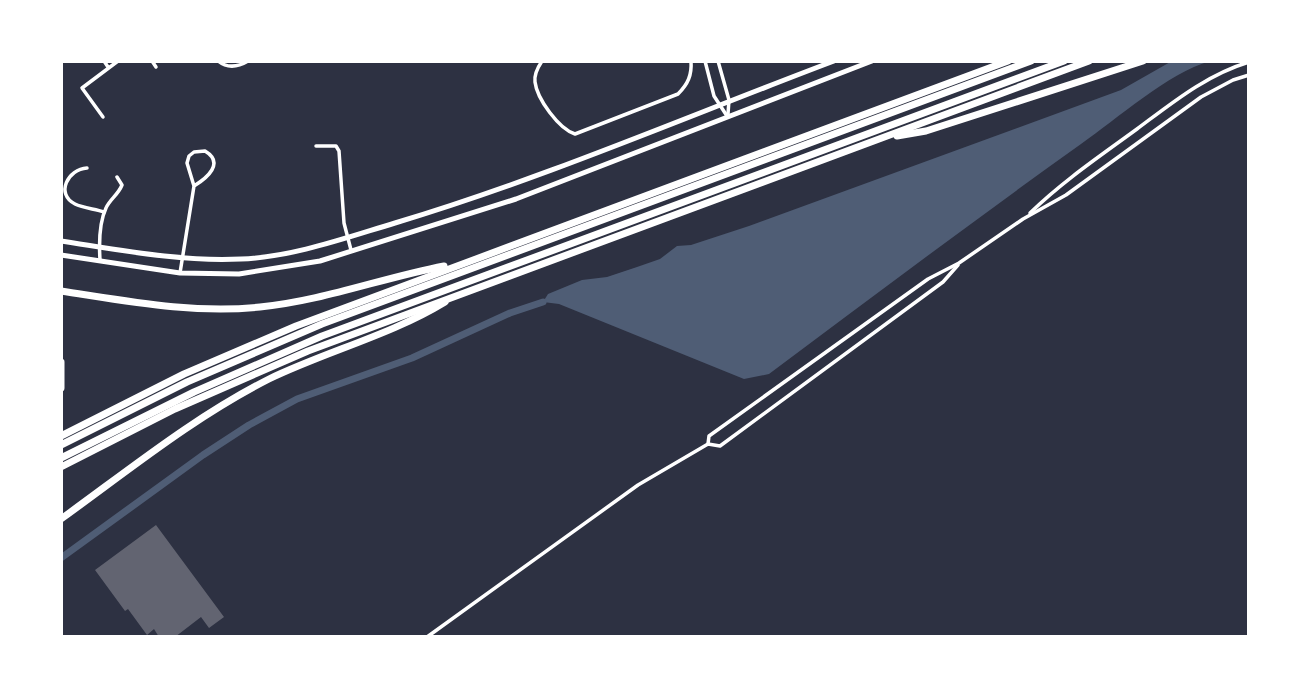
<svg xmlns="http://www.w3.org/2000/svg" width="1310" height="698" font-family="'Space Grotesk',sans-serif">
  <rect width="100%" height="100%" fill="#2d3142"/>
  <path fill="#4f5d75" d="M 1172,61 L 1210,61 C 1168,73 1117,119 1081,144 C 976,219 872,297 769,374 L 744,379 L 559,304 L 543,302 L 548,294 L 582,280 L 607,277 L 637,267 L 660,259 L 677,246 L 691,245 L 749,226 L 1121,90 Z"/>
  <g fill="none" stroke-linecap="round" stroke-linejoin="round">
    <path stroke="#4f5d75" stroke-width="7" d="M 61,558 L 203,455 L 249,425 L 297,399 L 412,358 L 510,313 L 543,302"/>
  </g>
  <path fill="#626471" d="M 156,525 L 224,617 L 209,628 L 201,617 L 175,637 L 159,637 L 154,629 L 147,635 L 128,609 L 125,611 L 95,570 Z"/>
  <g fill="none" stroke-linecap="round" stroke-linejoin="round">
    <g stroke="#fff" stroke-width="3.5">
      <path d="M 104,61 L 108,67"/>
      <path d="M 152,61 L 156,67"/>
      <path d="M 218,61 C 228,69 238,67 248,61"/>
      <path d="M 542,61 C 538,67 534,75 535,82 C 537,99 559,129 575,134 L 678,94 C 688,84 692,75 691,61"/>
      <path d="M 705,61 L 714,96 L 727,116"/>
      <path d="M 718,61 L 729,100 L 728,114"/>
      <path d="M 103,117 L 82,88 L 118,61"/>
      <path d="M 316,146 L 336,146 L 339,151 L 344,223 L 351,250"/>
      <path d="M 87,168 C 68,169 55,194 75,204 C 83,208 95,209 104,212"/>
      <path d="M 1030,213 C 1063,181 1100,156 1137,129 C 1172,103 1206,75 1249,62"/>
      <path d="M 100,260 C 99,244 99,223 106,208 C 110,199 118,195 122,185 L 117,177"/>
      <path d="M 180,273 L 194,186 L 187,163 L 189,156 L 194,152 L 205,151 C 225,163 207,178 194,186"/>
      <path d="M 708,444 L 709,436 L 928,279 L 959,263 L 1023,219 L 1066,195 L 1201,97 L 1233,80 L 1249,75"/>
      <path d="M 427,637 L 638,485 L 708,444 L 720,446 L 943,282 L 958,265"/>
    </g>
    <g stroke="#fff" stroke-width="5">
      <path d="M 61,241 C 120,250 181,262 241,259 C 293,257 345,238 395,223 C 545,178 688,116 834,61"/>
      <path d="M 61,255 L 180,273 L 239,274 L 320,261 L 516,199 L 872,61"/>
    </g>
    <g stroke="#fff" stroke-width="7">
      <path d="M 897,136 L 926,131 L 1143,61"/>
      <path d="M 61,291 C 127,301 193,314 260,307 C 322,301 382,278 444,266"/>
      <path d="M 61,362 L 61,388"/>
      <path d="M 61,436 L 184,374 L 296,326 L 1008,61"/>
      <path d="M 61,445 L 187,382 L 322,324 L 1031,61"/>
      <path d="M 61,458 L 194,392 L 322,336 L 1064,61"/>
      <path d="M 61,467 L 175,409 L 308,351 L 1089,61"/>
      <path d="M 61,519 C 129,470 194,417 269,379 C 327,351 391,335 445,302"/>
    </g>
  </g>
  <rect width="1310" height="698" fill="none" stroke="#ffffff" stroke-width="126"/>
</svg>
